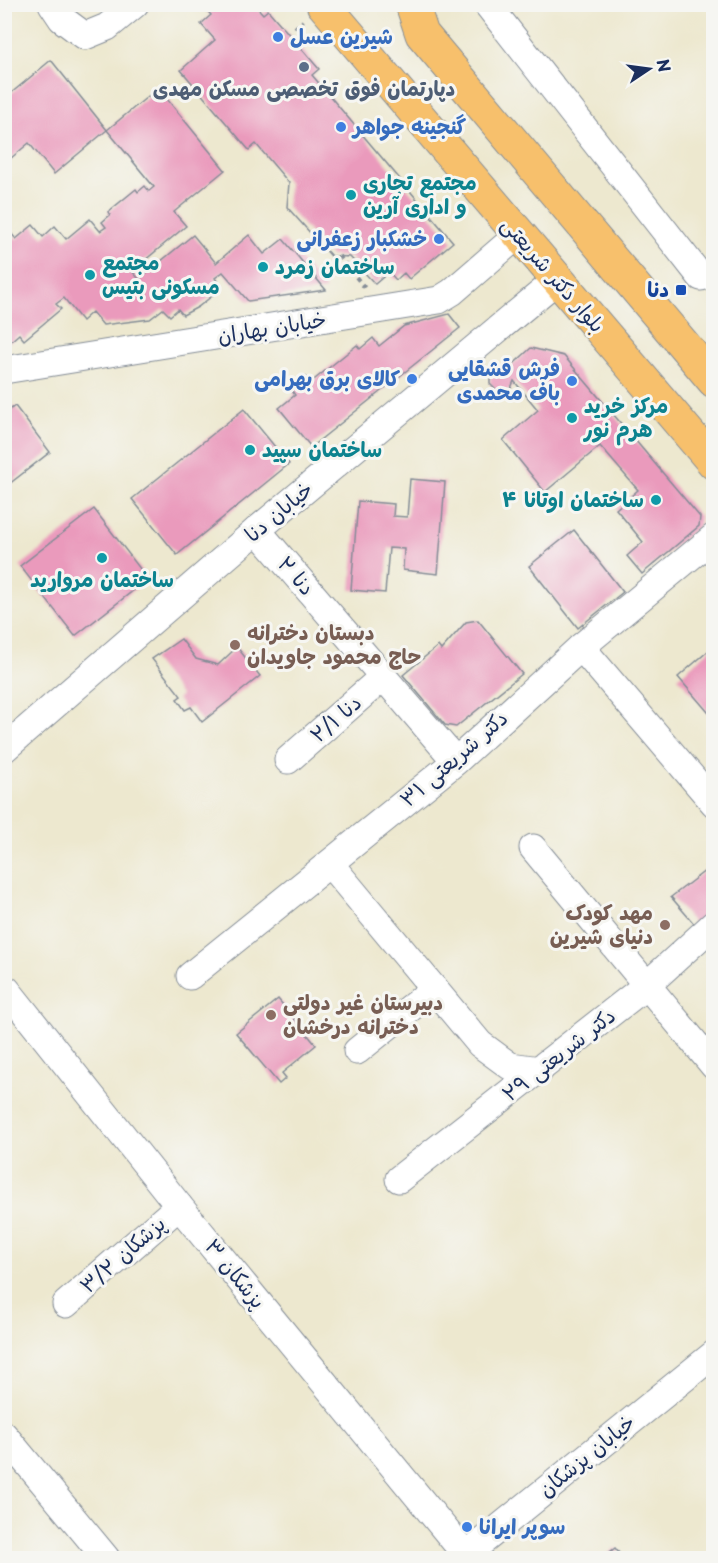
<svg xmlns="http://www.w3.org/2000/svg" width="718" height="1563" font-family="'Playpen Sans','Playpen Sans Arabic',sans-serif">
  <rect width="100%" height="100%" fill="#f6f6f2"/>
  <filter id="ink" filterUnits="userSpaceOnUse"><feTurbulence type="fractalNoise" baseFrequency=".0167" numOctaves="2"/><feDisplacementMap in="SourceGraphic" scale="12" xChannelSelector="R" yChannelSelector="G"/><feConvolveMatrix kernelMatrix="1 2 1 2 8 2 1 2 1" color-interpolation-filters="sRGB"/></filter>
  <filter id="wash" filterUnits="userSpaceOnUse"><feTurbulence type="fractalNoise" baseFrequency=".008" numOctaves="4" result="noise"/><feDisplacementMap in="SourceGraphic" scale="24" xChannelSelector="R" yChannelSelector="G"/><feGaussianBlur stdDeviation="1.35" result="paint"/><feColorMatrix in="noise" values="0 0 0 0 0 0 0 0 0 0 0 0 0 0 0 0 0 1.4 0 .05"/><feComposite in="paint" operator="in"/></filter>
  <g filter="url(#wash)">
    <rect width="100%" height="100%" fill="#ede8cf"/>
    <g id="blocks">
      <g fill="#ea9abc">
        <path d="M 201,4 L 254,4 L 263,14 L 268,10 L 319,69 L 312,75 L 453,242 L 409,279 L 404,273 L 396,280 L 389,272 L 375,284 L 350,257 L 331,256 L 287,207 L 289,183 L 256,144 L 249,150 L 181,70 L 215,40 L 201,24 L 211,15 Z"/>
        <path d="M 51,60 L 107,130 L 54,174 L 29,143 L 4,164 L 4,99 Z"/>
        <path d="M 158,88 L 225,170 L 174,212 L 186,226 L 132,271 L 139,279 L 193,235 L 216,263 L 249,235 L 264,254 L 283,239 L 326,290 L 248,301 L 223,272 L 215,278 L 220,285 L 212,296 L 198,307 L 183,315 L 178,309 L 170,316 L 163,309 L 150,319 L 103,325 L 92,312 L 82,321 L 64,298 L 56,304 L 61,309 L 24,340 L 19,334 L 10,342 L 4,335 L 4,237 L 10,232 L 16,239 L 33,225 L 43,237 L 55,226 L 66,239 L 90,219 L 100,231 L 106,227 L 102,222 L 110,215 L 108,212 L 136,189 L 138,192 L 145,186 L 149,191 L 154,187 L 107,130 Z"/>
        <path d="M 449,314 L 460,328 L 311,447 L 279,408 L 295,395 L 290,388 L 305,376 L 310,383 L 357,345 L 360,349 L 373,338 L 379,346 L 404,326 Z"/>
        <path d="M 531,348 L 564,356 L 700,517 L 699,526 L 642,574 L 627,556 L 643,542 L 616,509 L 638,490 L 600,446 L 545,492 L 503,440 L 538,410 L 514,381 L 511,388 L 505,392 L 498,392 L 490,384 L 490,378 L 498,369 L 508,369 Z"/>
        <path d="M 15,406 L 50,452 L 4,488 L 4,414 Z"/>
        <path d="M 244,409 L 289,464 L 177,555 L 132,499 Z"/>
        <path d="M 410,479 L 445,482 L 438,574 L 403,570 L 404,549 L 389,548 L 385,593 L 351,590 L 358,501 L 394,504 L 393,516 L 407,517 Z"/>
        <path d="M 94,509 L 148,579 L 75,636 L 20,566 Z"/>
        <path d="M 574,530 L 623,592 L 578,628 L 529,566 Z"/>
        <path d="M 478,620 L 522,674 L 456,727 L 445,725 L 403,675 L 438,646 L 441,650 L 466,622 Z"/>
        <path d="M 181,639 L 196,659 L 218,665 L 237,647 L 260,676 L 202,722 L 191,707 L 185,710 L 177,699 L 181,696 L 152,659 Z"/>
        <path d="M 714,646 L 714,719 L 678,677 Z"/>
        <path d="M 714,864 L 714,911 L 696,926 L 671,897 Z"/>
        <path d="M 278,999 L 316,1045 L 282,1073 L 286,1078 L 279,1084 L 236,1033 Z"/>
        <path d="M 615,1548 L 623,1558 L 602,1558 Z"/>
      </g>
    </g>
  </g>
  <g filter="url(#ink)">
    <use href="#blocks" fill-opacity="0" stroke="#848c96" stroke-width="1.5"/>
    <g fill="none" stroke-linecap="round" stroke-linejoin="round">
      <g stroke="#848c96" stroke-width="29">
        <g id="minor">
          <path d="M 52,4 L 62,19 L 85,36 L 107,27 L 135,4"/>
          <path d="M 487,4 L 701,277"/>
          <path d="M 4,370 L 439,300 L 452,292 L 518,235"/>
          <path d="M 257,530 L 448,752"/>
          <path d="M 581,647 L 714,803"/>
          <path d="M 4,749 L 257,530 L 558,279"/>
          <path d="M 288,760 L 383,677"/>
          <path d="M 533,848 L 714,1066"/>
          <path d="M 330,864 L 480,1044 L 510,1066 L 540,1070"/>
          <path d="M 190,976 L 455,762 L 581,647 L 714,537"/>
          <path d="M 7,990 L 179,1206 L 466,1555"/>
          <path d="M 357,1051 L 434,989"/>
          <path d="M 399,1179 L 647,985 L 714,924"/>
          <path d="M 66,1304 L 179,1206"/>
          <path d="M 4,1435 L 106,1558"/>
          <path d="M 462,1558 L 714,1354"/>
        </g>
      </g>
      <g stroke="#848c96" stroke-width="35">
        <g id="major">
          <path d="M 323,4 L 714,463"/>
          <path d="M 412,4 L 422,34 L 714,381"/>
        </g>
      </g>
      <g stroke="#848c96" stroke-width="4" stroke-dasharray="4.5 4.5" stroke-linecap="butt">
        <path d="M 295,28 L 303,21"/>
        <path d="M 339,256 L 365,288"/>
      </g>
      <use href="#minor" stroke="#fff" stroke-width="27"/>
      <use href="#major" stroke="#f7c06c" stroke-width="33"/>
    </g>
  </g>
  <g fill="#3f7fe0" stroke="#f6f6f2" stroke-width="2">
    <circle cx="278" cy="37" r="6"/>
    <circle cx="341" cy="127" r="6"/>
    <circle cx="439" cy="239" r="6"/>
    <circle cx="412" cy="379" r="6"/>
    <circle cx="572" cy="381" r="6"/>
    <circle cx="467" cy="1527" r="6"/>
  </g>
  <circle fill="#5c6f8a" stroke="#f6f6f2" stroke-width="2" cx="304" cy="67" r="6"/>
  <g fill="#0f9aa8" stroke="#f6f6f2" stroke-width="2">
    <circle cx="351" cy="195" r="6"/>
    <circle cx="263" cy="267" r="6"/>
    <circle cx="90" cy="275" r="6"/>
    <circle cx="572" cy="418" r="6"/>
    <circle cx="250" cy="450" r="6"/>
    <circle cx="656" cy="500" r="6"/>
    <circle cx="102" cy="558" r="6"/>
  </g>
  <rect fill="#1a4fb4" stroke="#f6f6f2" stroke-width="2" x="675" y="284" width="12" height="12" rx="3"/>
  <g fill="#8d6e63" stroke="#f6f6f2" stroke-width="2">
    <circle cx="235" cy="645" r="6"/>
    <circle cx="665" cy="925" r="6"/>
    <circle cx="271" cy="1015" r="6"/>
  </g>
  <g text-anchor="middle" stroke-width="6" stroke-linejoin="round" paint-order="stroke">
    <g font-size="21" font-weight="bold" fill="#366cbe" stroke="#f6f6f2" text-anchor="start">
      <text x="290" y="44">شیرین عسل</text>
      <text x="353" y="134">گنجینه جواهر</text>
      <text x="427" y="246" text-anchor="end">خشکبار زعفرانی</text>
      <text x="560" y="376" text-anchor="end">فرش قشقایی<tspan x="560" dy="24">باف محمدی</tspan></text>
      <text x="400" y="386" text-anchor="end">کالای برق بهرامی</text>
      <text x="479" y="1534">سوپر ایرانا</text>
    </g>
    <g font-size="21" font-weight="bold" fill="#4e5e75" stroke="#f6f6f2">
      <text x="304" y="96">دپارتمان فوق تخصصی مسکن مهدی</text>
    </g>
    <g font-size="21" font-weight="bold" fill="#0d838f" stroke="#f6f6f2" text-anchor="start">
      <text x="363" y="190">مجتمع تجاری<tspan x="363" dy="24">و اداری آرین</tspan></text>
      <text x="102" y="270">مجتمع<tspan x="102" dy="24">مسکونی بتیس</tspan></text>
      <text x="275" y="274">ساختمان زمرد</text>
      <text x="584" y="413">مرکز خرید<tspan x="584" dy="24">هرم نور</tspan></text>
      <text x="262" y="457">ساختمان سپید</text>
      <text x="644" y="507" text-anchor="end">ساختمان اوتانا ۴</text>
      <text x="102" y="587" text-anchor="middle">ساختمان مروارید</text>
    </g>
    <g font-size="21" fill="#1b2f5e" stroke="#f6f6f2">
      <text transform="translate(553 275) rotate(49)" y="7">بلوار دکتر شریعتی</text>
      <text transform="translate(272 328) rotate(-9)" y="7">خیابان بهاران</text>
      <text transform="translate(279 512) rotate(-40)" y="7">خیابان دنا</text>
      <text transform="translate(296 576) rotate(49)" y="7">۲ دنا</text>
      <text transform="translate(336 719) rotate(-41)" y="7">۲/۱ دنا</text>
      <text transform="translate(454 759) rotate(-41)" y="7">۳۱ دکتر شریعتی</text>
      <text transform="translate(559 1055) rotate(-38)" y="7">۲۹ دکتر شریعتی</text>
      <text transform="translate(123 1255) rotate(-41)" y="7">۳/۲ پزشکان</text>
      <text transform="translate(235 1274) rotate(51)" y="7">۳ پزشکان</text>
      <text transform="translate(587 1456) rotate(-39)" y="7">خیابان پزشکان</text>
    </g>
    <g font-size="21" font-weight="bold" fill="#164399" stroke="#f6f6f2" text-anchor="end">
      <text x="669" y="297">دنا</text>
    </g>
    <g font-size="21" font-weight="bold" fill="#785e54" stroke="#f6f6f2" text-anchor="start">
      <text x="247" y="640">دبستان دخترانه<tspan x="247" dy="24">حاج محمود جاویدان</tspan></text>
      <text x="653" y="920" text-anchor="end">مهد کودک<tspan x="653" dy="24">دنیای شیرین</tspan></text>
      <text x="283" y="1010">دبیرستان غیر دولتی<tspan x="283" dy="24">دخترانه درخشان</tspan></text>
    </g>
  </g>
  <rect width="718" height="1563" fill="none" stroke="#f6f6f2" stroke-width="24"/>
  <g transform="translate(649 69) rotate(77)" stroke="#f6f6f2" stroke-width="4.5" paint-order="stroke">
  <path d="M0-4.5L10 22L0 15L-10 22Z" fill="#1b2f5e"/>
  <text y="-9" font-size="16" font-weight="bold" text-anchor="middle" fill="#1b2f5e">N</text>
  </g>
</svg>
